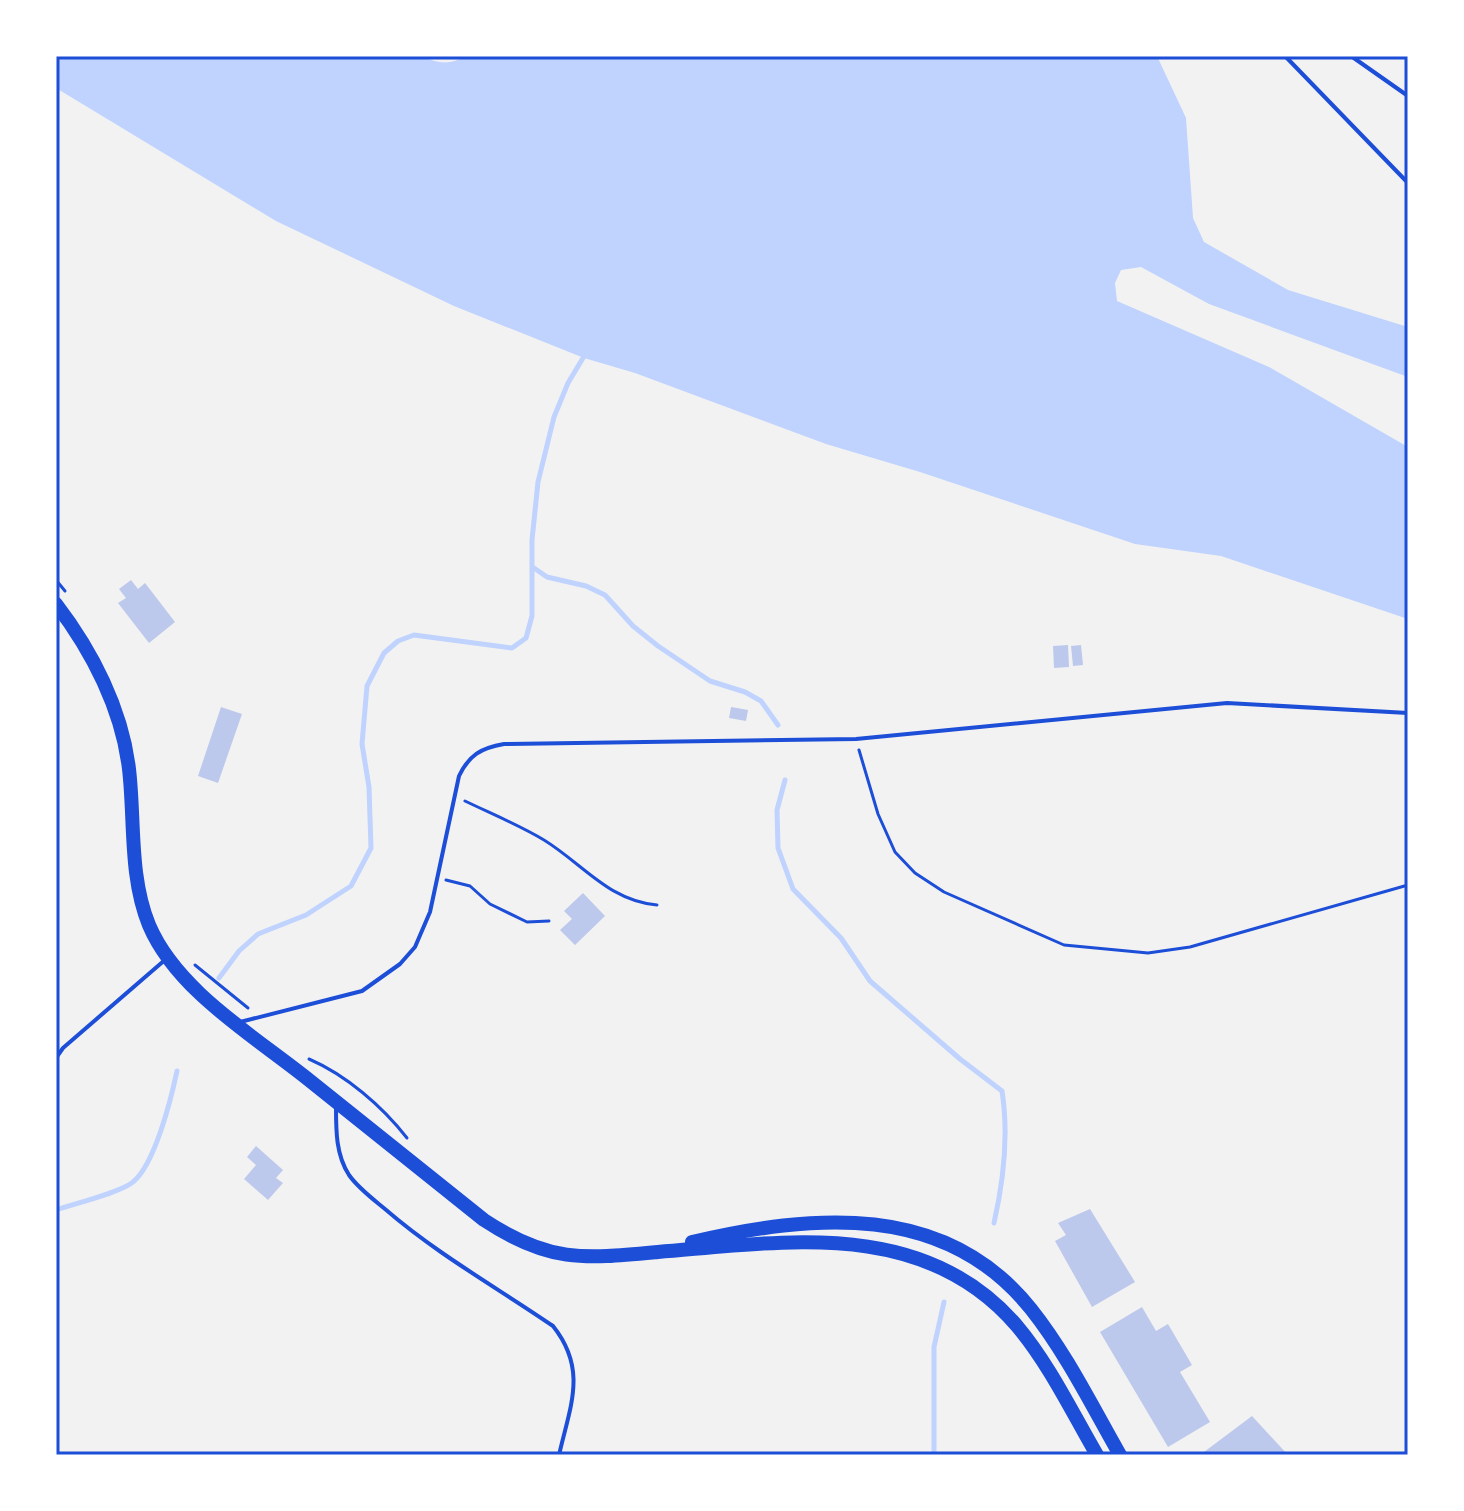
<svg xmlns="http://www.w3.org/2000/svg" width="1464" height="1511" font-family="'DM Sans',sans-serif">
  <rect width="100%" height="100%" fill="#f2f2f2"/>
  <path fill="#bfd3fe" d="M 56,56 L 422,56 C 436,63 451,66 464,56 L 1157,56 L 1186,118 L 1193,218 L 1204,242 L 1288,290 L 1408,327 L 1408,377 L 1209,304 L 1141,267 L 1121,270 L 1115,283 L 1117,301 L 1269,367 L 1408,447 L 1408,619 L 1221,556 L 1135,544 L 920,472 L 826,444 L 635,373 L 584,358 L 454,306 L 276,221 L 56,88 Z"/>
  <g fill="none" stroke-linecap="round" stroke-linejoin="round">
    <g stroke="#bfd3fe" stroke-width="5">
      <path d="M 534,568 L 547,577 L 586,586 L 605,595 L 633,626 L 658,646 L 710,681 L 745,692 L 761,701 L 778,725"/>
      <path d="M 785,780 L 777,810 L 778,848 L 793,889 L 841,938 L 870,981 L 960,1059 L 1002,1091 C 1009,1136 1004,1179 994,1223"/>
      <path d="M 219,978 L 239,951 L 258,934 L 306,915 L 351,886 L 371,848 L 369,787 L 362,744 L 367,686 L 384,653 L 398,641 L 414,635 L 512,648 L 526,638 L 532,616 L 532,540 L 538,482 L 554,417 L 568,383 L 586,353"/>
      <path d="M 56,1210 C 73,1204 122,1192 133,1182 C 155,1164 171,1099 177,1071"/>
      <path d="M 934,1455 L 934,1347 L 944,1302"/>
    </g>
  </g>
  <g fill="#bdc9ec">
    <path d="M 131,580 L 138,589 L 145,583 L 175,622 L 149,643 L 118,603 L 126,598 L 119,589 Z"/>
    <path d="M 1068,645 L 1069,667 L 1054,668 L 1053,646 Z"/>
    <path d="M 1081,645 L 1083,665 L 1073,666 L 1071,646 Z"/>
    <path d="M 221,707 L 242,714 L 218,783 L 198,776 Z"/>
    <path d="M 731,707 L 748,710 L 746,721 L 729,718 Z"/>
    <path d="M 583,893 L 605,916 L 575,945 L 560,930 L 572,919 L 564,911 Z"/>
    <path d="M 256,1146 L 283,1170 L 276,1178 L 283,1183 L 268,1200 L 244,1179 L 256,1165 L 247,1157 Z"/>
    <path d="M 1090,1209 L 1135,1282 L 1092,1307 L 1055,1241 L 1066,1235 L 1058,1223 Z"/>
    <path d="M 1142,1307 L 1156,1331 L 1168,1324 L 1192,1365 L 1180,1372 L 1210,1422 L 1168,1447 L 1100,1332 Z"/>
    <path d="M 1252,1416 L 1288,1455 L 1200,1455 Z"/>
  </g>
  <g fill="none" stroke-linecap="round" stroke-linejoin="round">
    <g stroke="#1d4ed8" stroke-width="3">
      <path d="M 56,580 L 65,591"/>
      <path d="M 859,750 L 878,814 L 895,852 L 915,873 L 944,892 L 1064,945 L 1148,953 L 1190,947 L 1408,885"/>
      <path d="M 465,801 C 492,814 519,825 544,840 C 583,864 609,901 657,905"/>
      <path d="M 446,880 L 470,886 L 490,904 L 527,922 L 549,921"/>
      <path d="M 195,965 L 248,1008"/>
      <path d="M 309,1059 C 346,1075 382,1106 407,1138"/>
    </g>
    <g stroke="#1d4ed8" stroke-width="4">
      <path d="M 1285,56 L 1408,183"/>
      <path d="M 1351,56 L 1408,96"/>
      <path d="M 1405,56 L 1408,60"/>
      <path d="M 240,1022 L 362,991 L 400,964 L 415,947 L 430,912 L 459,776 C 469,755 481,748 504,744 L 856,739 L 1227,703 L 1408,713"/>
      <path d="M 56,1058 L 63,1048 L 166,959"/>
      <path d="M 336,1108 C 336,1131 336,1155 349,1175 C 358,1188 373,1199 385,1209 C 437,1254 496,1287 553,1326 C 588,1370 570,1406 559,1455"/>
    </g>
    <g stroke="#1d4ed8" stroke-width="14">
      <path d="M 56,604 C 92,651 122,709 129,769 C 135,820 129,876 149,925 C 176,989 251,1034 304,1076 C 364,1124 424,1172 484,1220 C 549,1263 584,1259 658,1252 C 784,1242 924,1217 1017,1326 C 1049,1364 1072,1412 1097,1455"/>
      <path d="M 692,1242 C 812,1214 945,1201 1031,1309 C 1066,1353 1092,1406 1120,1455"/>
    </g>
  </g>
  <rect width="1464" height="1511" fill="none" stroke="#ffffff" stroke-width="116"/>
  <rect x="58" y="58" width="1348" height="1395" fill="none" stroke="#1d4ed8" stroke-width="3"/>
</svg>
